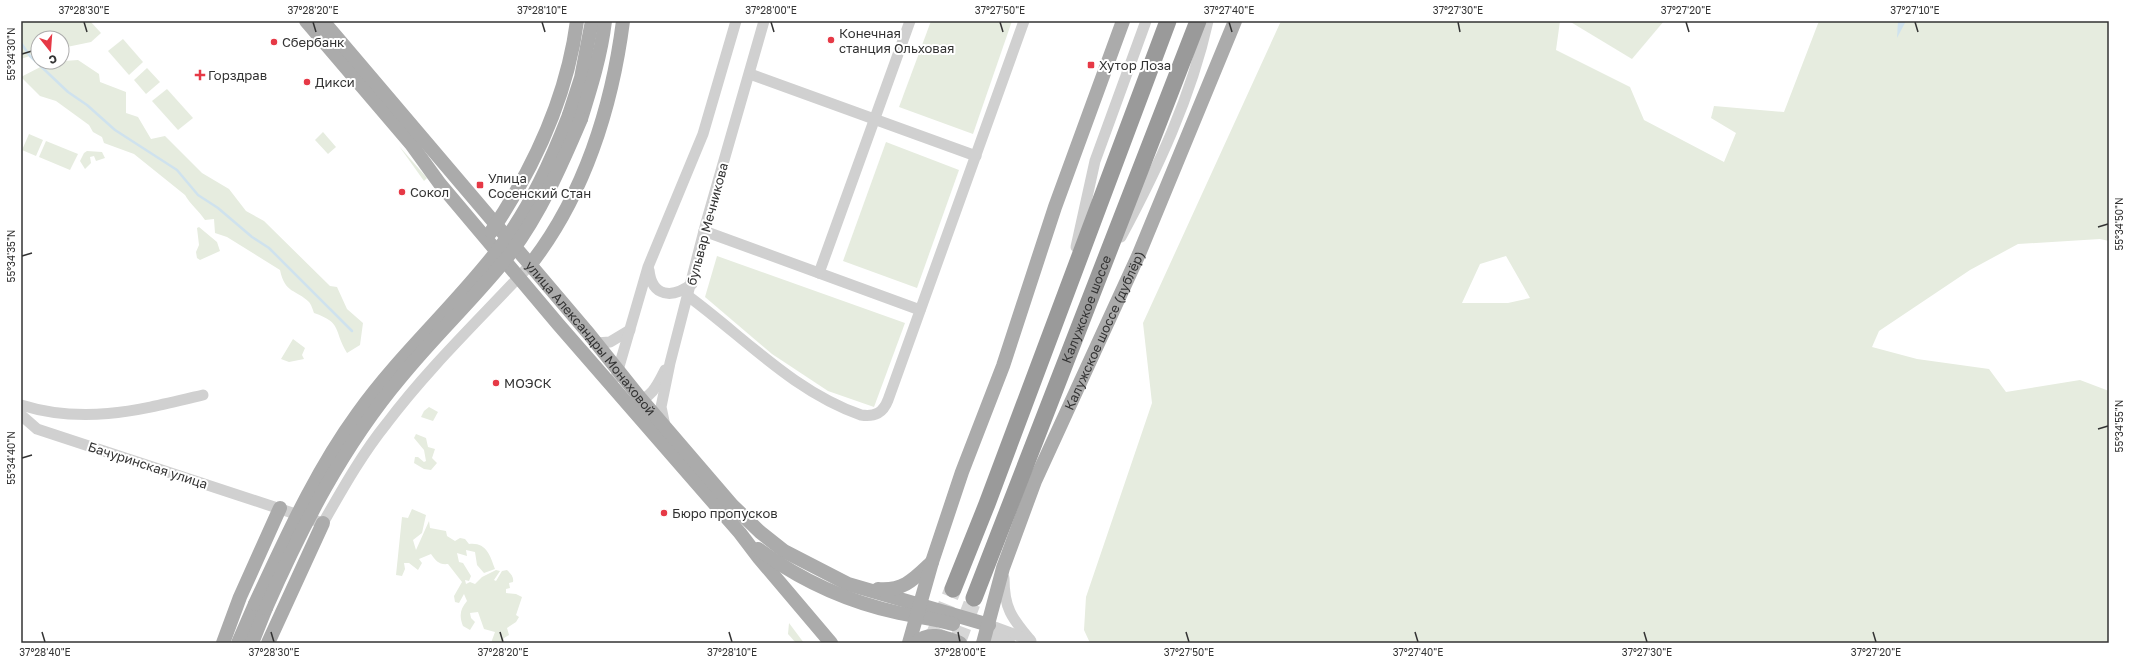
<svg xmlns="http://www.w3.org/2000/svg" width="2130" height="664" font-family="'Golos Text',sans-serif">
  <rect width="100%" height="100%" fill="#fff"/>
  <g fill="#e6ecdf" fill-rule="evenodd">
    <path d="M 21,21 L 90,21 L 101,33 L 91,42 L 62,48 L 62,38 L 38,38 L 38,53 L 21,59 Z"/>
    <path d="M 931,21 L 1012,21 L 973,134 L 899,107 Z"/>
    <path d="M 1281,21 L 1560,21 L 1556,50 L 1630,87 L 1644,120 L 1724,162 L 1736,133 L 1711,118 L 1714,106 L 1784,112 L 1819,21 L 2109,21 L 2109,241 L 2100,239 L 2018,244 L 1970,270 L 1879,331 L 1872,347 L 1917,359 L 1989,369 L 2006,392 L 2080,380 L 2109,391 L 2109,643 L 1090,643 L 1084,630 L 1086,597 L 1152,403 L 1143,323 ZM 1506,256 L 1530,298 L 1508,303 L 1462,303 L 1480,264 Z"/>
    <path d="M 1569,21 L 1664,21 L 1632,59 Z"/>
    <path d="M 123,39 L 143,62 L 129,75 L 108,51 Z"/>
    <path d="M 78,60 L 99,74 L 100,82 L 126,92 L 126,113 L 138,117 L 151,139 L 165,136 L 202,173 L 229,189 L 246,211 L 264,221 L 330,286 L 337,287 L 347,309 L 363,323 L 360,345 L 347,353 C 333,330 343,323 314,313 C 313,310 311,304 309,302 C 296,289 285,294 280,270 L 227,237 L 215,233 L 214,219 L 205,220 C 199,211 190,204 185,195 L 134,154 L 104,143 L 102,137 L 93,132 L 89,125 L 56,101 L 40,96 L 21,77 L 50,62 Z"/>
    <path d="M 147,68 L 160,82 L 146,94 L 134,80 Z"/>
    <path d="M 167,89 L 193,118 L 178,130 L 152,101 Z"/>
    <path d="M 323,132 L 336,147 L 328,154 L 315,140 Z"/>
    <path d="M 29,134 L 43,140 L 36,156 L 22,150 Z"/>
    <path d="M 46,141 L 78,154 L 70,170 L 39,157 Z"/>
    <path d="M 886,142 L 959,170 L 917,288 L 843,261 Z"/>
    <path d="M 399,146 L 427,178 L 424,181 Z"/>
    <path d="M 87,151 L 102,152 L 105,158 L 96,161 L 94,156 L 90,157 L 91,163 L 85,169 L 80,161 L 84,153 Z"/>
    <path d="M 199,227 L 217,242 L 220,251 L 200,260 L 197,258 L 196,252 L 199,245 L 197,228 Z"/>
    <path d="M 717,256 L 905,323 L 874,407 L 828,391 L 772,354 L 705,297 Z"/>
    <path d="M 293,339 L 305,348 L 302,355 L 304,359 L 289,362 L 281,359 Z"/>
    <path d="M 429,407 L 438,412 L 433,421 L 421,417 L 424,411 Z"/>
    <path d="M 416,434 L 426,438 L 428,447 L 435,449 L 432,458 L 437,463 L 431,470 L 424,469 L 414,463 L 415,457 L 418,457 L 424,462 L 426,461 L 424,450 L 414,438 Z"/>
    <path d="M 412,509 L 426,515 L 422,533 L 413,540 L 416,550 L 429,521 L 430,528 L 446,531 L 447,536 L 455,541 L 460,538 L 465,539 L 469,544 C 486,542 490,555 495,569 L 484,573 L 477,565 L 475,552 L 466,550 L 467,556 L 457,553 L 459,562 L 463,563 L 471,576 L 469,581 L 465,580 L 466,584 L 470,582 L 475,584 L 482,577 L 496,570 L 500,571 L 494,580 L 496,581 L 502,571 L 507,570 C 511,574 514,577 513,582 L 509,583 L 510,588 L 506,589 L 506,593 L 516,594 L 522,597 L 516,615 L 519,617 L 516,622 L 507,628 L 509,635 L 504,638 L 503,643 L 491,643 L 495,632 L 484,629 L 478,612 L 470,613 L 471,618 L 475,622 L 470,630 L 463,626 C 459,616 460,609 467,601 L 464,594 L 459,603 L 455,602 L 454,596 L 462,582 L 448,564 C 439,565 436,561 431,554 L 419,559 L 422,563 L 418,570 L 409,563 L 404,563 L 405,569 L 402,576 L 396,575 L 402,517 L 408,518 Z"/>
    <path d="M 789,623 L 804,643 L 796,643 L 788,634 Z"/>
  </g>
  <path fill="#cfe2ee" d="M 1898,21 L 1906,21 L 1897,38 Z"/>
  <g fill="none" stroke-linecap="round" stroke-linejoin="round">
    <path stroke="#cfe2ee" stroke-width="2.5" d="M 21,43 L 30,56 L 68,92 L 87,105 L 115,130 L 177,170 L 198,195 L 218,208 L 252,237 L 269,248 L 352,331"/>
    <g stroke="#d6d6d6" stroke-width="17" stroke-dasharray="17 8" stroke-linecap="butt">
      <path d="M 931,643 L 953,589"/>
      <path d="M 957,643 L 974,598"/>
    </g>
    <g stroke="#d0d0d0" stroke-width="11">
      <path d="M 750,74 L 976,156"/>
      <path d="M 704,231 L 920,310"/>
      <path d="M 1121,237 C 1158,168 1191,97 1208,21"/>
      <path d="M 1076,247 L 1095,161 L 1146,21"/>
      <path d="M 649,270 C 652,297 672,299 692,284"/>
      <path d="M 819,273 L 910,21"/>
      <path d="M 688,296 C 745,338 793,391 861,415 C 875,417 883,413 888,400 L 1024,21"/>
      <path d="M 596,343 L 610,342 L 630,330"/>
      <path d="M 616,377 L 648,267 L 703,134 L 736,21"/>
      <path d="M 634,401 C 651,400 658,384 665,370"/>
      <path d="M 21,405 C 85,425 140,410 203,395"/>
      <path d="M 21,415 L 37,429 L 323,523 C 343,488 362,454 387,423 C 430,366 482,317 530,265"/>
      <path d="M 665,426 L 661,407 L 670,363 L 706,223 L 764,21"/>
      <path d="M 1004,578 C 1004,609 1012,618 1031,641"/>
      <path d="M 989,625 L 1030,640"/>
      <path d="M 986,634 L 1010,643"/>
    </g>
    <g stroke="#ababab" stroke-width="14">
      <path d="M 306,21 L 411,144 L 440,184 L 558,324 L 740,533 L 759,558 L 831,643"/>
      <path id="s1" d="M 323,21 L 589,334 L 641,399 L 732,505 L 760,532 L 784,551 L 848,584 L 989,625"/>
      <path d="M 569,115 L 581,78 L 592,21"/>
      <path d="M 581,119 C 591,87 601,55 605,21"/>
      <path d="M 491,232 C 534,168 567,97 577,21"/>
      <path d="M 530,265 C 584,196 612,107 623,21"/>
      <path d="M 758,549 C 800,580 848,602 899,613 C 917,617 935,619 953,624"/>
      <path d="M 878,589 C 904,591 914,579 932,562"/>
      <path d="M 223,643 L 240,597 L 280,508"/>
      <path d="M 238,643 L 255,604"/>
      <path d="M 252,643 L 266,608"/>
      <path d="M 268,643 L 323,523"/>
      <path d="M 909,643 L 932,562 L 962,472 L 1003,366 L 1055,207 L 1123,21"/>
      <path d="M 916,643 C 929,630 946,638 960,643"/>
      <path id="s2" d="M 983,643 L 1003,568 L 1035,481 L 1139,254 L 1235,21"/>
    </g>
    <g stroke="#9a9a9a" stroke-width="17">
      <path d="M 953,589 L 987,504 L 1168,21"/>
      <path id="s3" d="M 974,598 L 1198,21"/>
    </g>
    <g stroke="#ababab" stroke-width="14">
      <path d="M 255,604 C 286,538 315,472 358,413 C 401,353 457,304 501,246 C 531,206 551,161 569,115"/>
      <path d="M 266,608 C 302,526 343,446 401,377 C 435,335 475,298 509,255 C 540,214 561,166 581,119"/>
    </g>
  </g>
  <path fill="none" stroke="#333" stroke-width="1.5" d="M 84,22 L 87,32M 313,22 L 316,32M 542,22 L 545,32M 771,22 L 774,32M 1000,22 L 1003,32M 1229,22 L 1232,32M 1458,22 L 1460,32M 1686,22 L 1689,32M 1915,22 L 1918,32M 22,54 L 32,51M 2098,227 L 2108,224M 22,256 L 32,253M 2098,429 L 2108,426M 22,458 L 32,455M 42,632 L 45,642M 271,632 L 274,642M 500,632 L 503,642M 729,632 L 732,642M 958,632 L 960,642M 1186,632 L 1189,642M 1415,632 L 1418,642M 1644,632 L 1647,642M 1873,632 L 1876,642"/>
  <g fill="#e63946" stroke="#fff" stroke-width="1.5">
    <circle cx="831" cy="40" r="4"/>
    <circle cx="274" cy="42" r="4"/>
    <rect x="1087" y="61" width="8" height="8" rx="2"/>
    <path d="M198 69h4v4h4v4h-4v4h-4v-4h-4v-4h4z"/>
    <circle cx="307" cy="82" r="4"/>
    <rect x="476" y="181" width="8" height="8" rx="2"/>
    <circle cx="402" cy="192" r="4"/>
    <circle cx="496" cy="383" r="4"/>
    <circle cx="664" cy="513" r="4"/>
  </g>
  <g text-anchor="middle" stroke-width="4" stroke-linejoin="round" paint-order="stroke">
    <g font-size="13" fill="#333" stroke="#fff" text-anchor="start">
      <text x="839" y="38">Конечная<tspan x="839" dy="15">станция Ольховая</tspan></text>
      <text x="282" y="47">Сбербанк</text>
      <text x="1099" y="70">Хутор Лоза</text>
      <text x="208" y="80">Горздрав</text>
      <text x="315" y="87">Дикси</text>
      <text x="488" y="183">Улица<tspan x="488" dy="15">Сосенский Стан</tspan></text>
      <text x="410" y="197">Сокол</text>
      <text x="504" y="388">МОЭСК</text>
      <text x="672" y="518">Бюро пропусков</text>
    </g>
    <g font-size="13" fill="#333" stroke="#fff">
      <text transform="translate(707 224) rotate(-75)" y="5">бульвар Мечникова</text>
      <text dy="5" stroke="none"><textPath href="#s3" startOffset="310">Калужское шоссе</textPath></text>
      <text dy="5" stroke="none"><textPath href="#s2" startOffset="336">Калужское шоссе (дублёр)</textPath></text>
      <text dy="5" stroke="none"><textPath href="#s1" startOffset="415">улица Александры Монаховой</textPath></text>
      <text transform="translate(148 465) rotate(18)" y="5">Бачуринская улица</text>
    </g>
  </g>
  <rect width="2130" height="664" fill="none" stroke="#ffffff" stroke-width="44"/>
  <g transform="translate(50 50) rotate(163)"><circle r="19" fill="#ffffff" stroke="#adadad"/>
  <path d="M0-3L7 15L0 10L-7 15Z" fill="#e63946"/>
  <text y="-6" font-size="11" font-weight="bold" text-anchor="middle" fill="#333333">С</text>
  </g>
  <rect x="22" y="22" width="2086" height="620" fill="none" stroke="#333" stroke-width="1.5"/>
  <g font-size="10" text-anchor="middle" fill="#333">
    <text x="84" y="14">37°28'30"E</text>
    <text x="313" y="14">37°28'20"E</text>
    <text x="542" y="14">37°28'10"E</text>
    <text x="771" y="14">37°28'00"E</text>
    <text x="1000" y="14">37°27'50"E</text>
    <text x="1229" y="14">37°27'40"E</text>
    <text x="1458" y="14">37°27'30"E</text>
    <text x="1686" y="14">37°27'20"E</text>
    <text x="1915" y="14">37°27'10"E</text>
    <text transform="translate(11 54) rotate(-90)" y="4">55°34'30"N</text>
    <text transform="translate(2119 224) rotate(-90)" y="4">55°34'50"N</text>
    <text transform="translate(11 256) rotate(-90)" y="4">55°34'35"N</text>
    <text transform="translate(2119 426) rotate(-90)" y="4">55°34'55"N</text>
    <text transform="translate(11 458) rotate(-90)" y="4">55°34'40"N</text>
    <text x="45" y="656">37°28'40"E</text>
    <text x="274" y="656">37°28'30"E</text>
    <text x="503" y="656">37°28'20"E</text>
    <text x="732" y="656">37°28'10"E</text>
    <text x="960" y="656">37°28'00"E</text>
    <text x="1189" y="656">37°27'50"E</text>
    <text x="1418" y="656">37°27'40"E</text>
    <text x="1647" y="656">37°27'30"E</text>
    <text x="1876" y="656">37°27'20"E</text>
  </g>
</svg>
